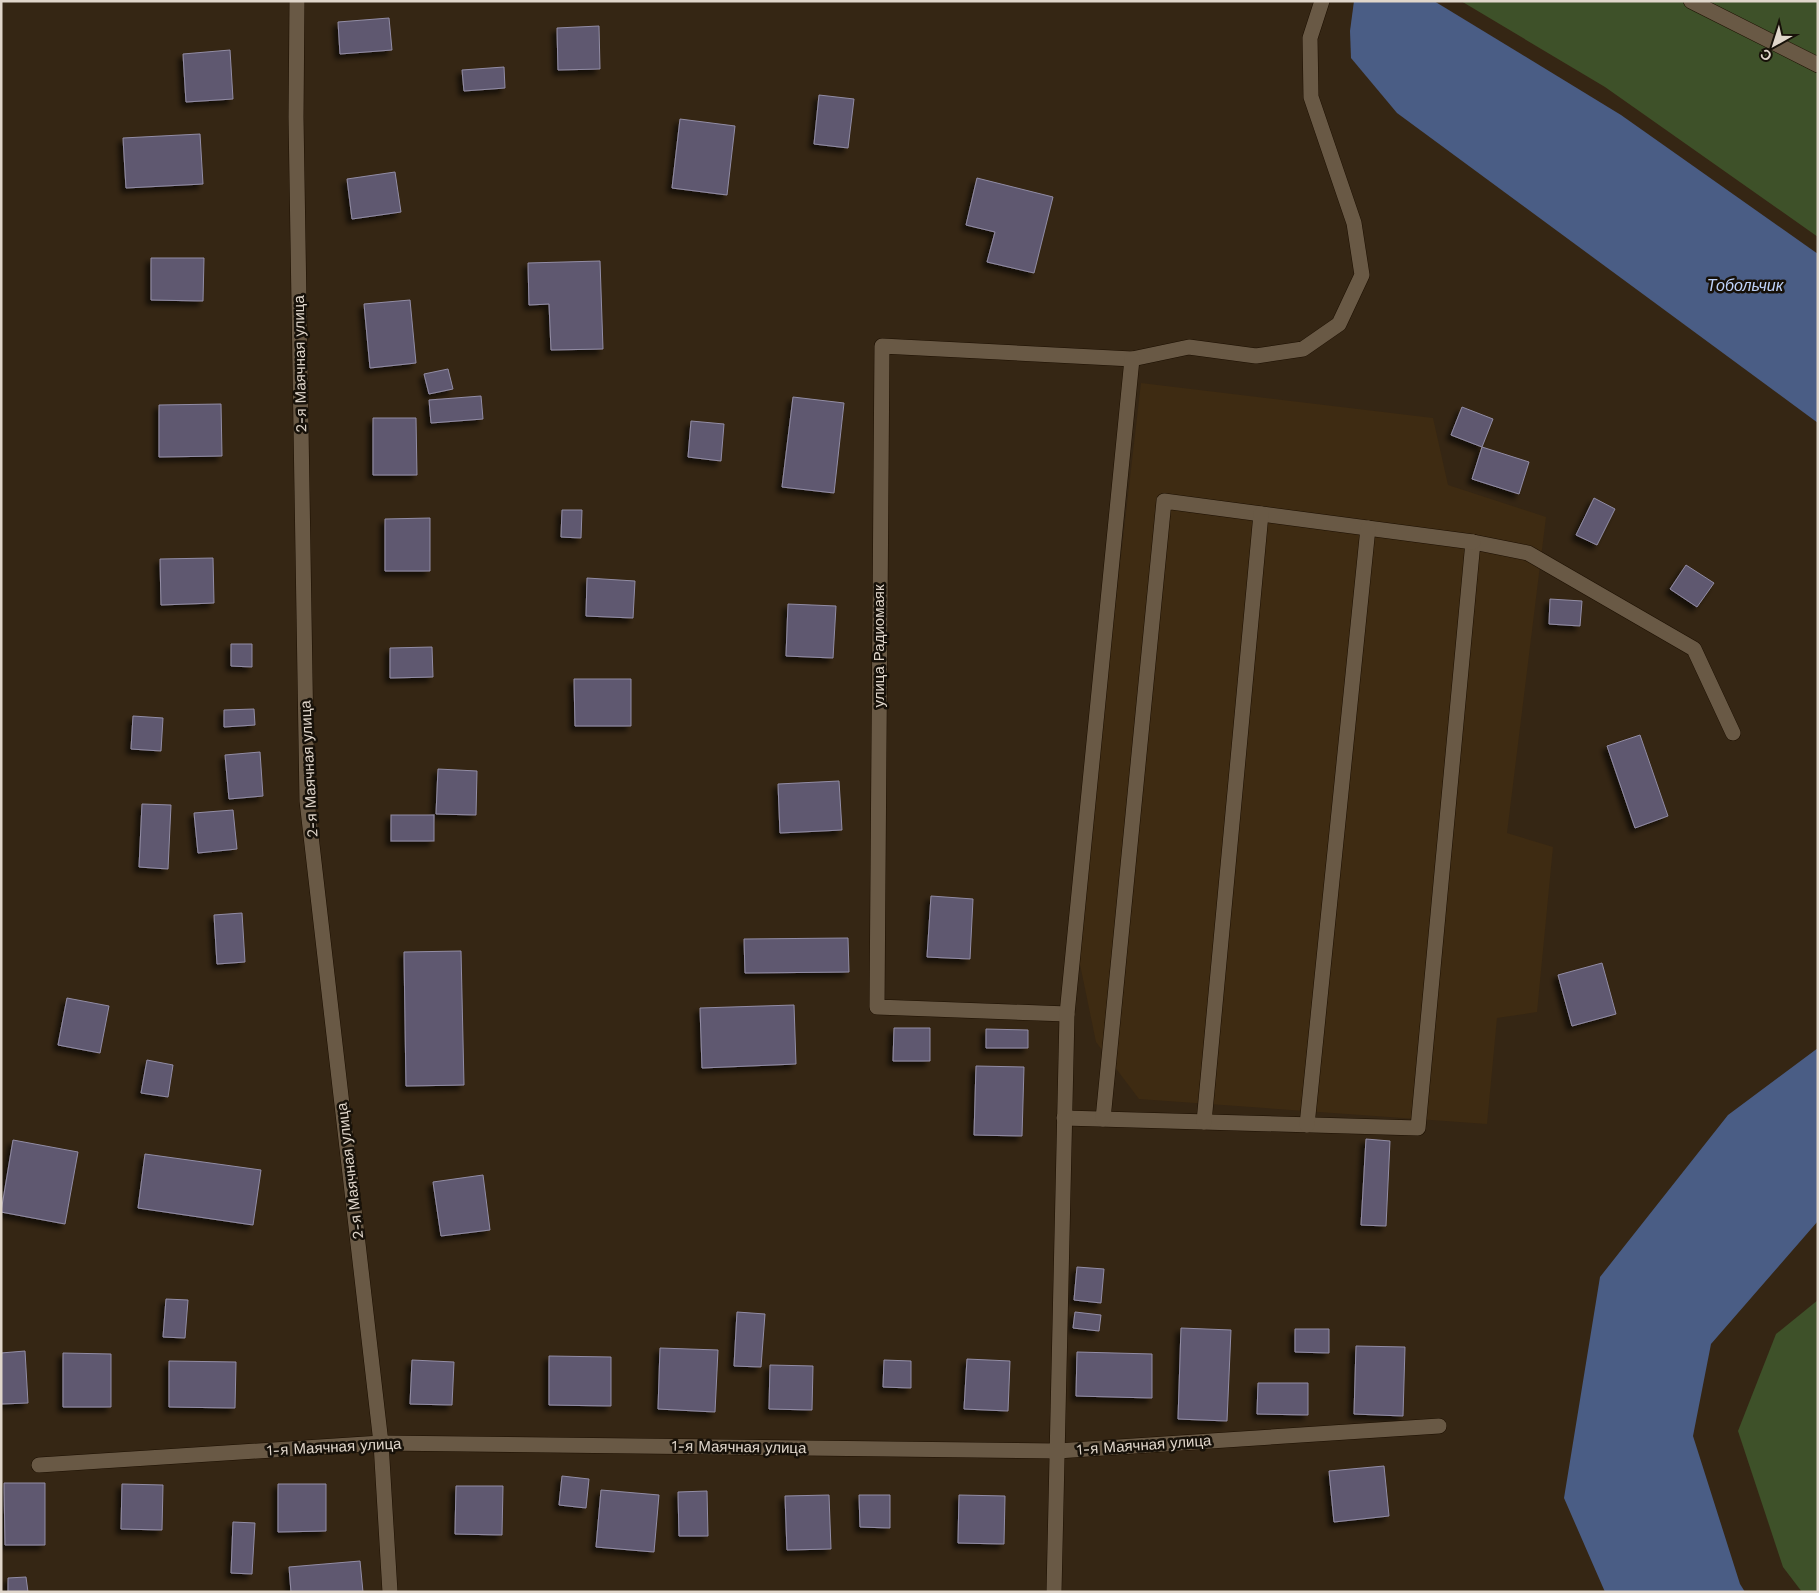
<svg xmlns="http://www.w3.org/2000/svg" width="1819" height="1593" font-family="'Work Sans',sans-serif">
  <defs>
    <filter id="shadow"><feDropShadow dx="-4.5" dy="4.5" stdDeviation="2.5" flood-color="#0009"/></filter>
  </defs>
  <rect width="100%" height="100%" fill="#352614"/>
  <path fill="#3e2b12" d="M 1141,383 L 1433,418 L 1448,485 L 1546,517 L 1507,833 L 1553,847 L 1537,1012 L 1497,1018 L 1487,1124 L 1139,1099 L 1096,1042 L 1076,945 Z"/>
  <g fill="#3e5129">
    <path d="M 1461,1 L 1818,1 L 1818,237 L 1605,87 Z"/>
    <path d="M 1818,1300 L 1818,1592 L 1802,1592 L 1783,1567 L 1738,1431 L 1776,1334 Z"/>
  </g>
  <g fill="#4a5d85">
    <path d="M 1354,1 L 1434,1 L 1621,115 L 1818,254 L 1818,423 L 1397,113 L 1351,58 L 1350,31 Z"/>
    <path d="M 1818,1048 L 1818,1221 L 1711,1344 L 1693,1436 L 1740,1584 L 1745,1592 L 1605,1592 L 1564,1498 L 1600,1277 L 1728,1115 Z"/>
  </g>
  <g fill="#5e5970" stroke="#928ca5" filter="url(#shadow)">
    <path d="M 389,18 L 392,50 L 340,54 L 338,22 Z"/>
    <path d="M 599,26 L 600,69 L 558,70 L 557,28 Z"/>
    <path d="M 230,50 L 233,99 L 186,102 L 183,54 Z"/>
    <path d="M 504,67 L 505,88 L 464,91 L 462,70 Z"/>
    <path d="M 819,95 L 854,99 L 848,148 L 814,144 Z"/>
    <path d="M 680,119 L 735,126 L 727,195 L 672,188 Z"/>
    <path d="M 200,134 L 203,184 L 126,188 L 123,138 Z"/>
    <path d="M 395,172 L 401,212 L 352,219 L 347,179 Z"/>
    <path d="M 977,178 L 1053,197 L 1034,273 L 987,262 L 995,232 L 966,225 Z"/>
    <path d="M 151,258 L 204,258 L 203,301 L 151,300 Z"/>
    <path d="M 600,261 L 603,349 L 551,350 L 549,304 L 529,305 L 528,263 Z"/>
    <path d="M 410,300 L 416,363 L 370,368 L 364,304 Z"/>
    <path d="M 448,369 L 453,389 L 429,394 L 424,374 Z"/>
    <path d="M 481,396 L 483,419 L 431,423 L 429,400 Z"/>
    <path d="M 793,397 L 844,403 L 834,493 L 782,487 Z"/>
    <path d="M 221,404 L 222,456 L 159,457 L 159,405 Z"/>
    <path d="M 1462,407 L 1493,419 L 1482,447 L 1451,435 Z"/>
    <path d="M 373,418 L 416,418 L 417,475 L 373,475 Z"/>
    <path d="M 691,421 L 724,424 L 721,461 L 688,457 Z"/>
    <path d="M 1482,447 L 1529,462 L 1519,494 L 1472,479 Z"/>
    <path d="M 1594,498 L 1615,509 L 1597,545 L 1576,535 Z"/>
    <path d="M 562,510 L 582,510 L 581,538 L 561,537 Z"/>
    <path d="M 430,518 L 430,571 L 385,571 L 385,519 Z"/>
    <path d="M 213,558 L 214,603 L 161,605 L 160,559 Z"/>
    <path d="M 1686,565 L 1714,583 L 1697,607 L 1670,589 Z"/>
    <path d="M 587,578 L 635,581 L 633,618 L 586,616 Z"/>
    <path d="M 1550,599 L 1582,601 L 1580,626 L 1549,624 Z"/>
    <path d="M 788,604 L 836,606 L 833,658 L 786,656 Z"/>
    <path d="M 231,644 L 252,644 L 252,667 L 231,666 Z"/>
    <path d="M 432,647 L 433,677 L 390,678 L 390,648 Z"/>
    <path d="M 574,679 L 631,679 L 631,726 L 575,726 Z"/>
    <path d="M 254,709 L 255,725 L 224,727 L 224,710 Z"/>
    <path d="M 133,716 L 163,718 L 161,751 L 131,749 Z"/>
    <path d="M 1640,735 L 1668,816 L 1635,828 L 1607,746 Z"/>
    <path d="M 260,752 L 263,796 L 229,799 L 225,755 Z"/>
    <path d="M 438,769 L 477,771 L 476,815 L 436,814 Z"/>
    <path d="M 839,781 L 842,830 L 780,833 L 778,784 Z"/>
    <path d="M 142,804 L 171,805 L 168,869 L 139,867 Z"/>
    <path d="M 233,810 L 237,849 L 198,853 L 194,813 Z"/>
    <rect x="391" y="815" width="43" height="26"/>
    <path d="M 931,896 L 973,899 L 970,959 L 927,957 Z"/>
    <path d="M 242,913 L 245,962 L 217,964 L 214,915 Z"/>
    <path d="M 848,938 L 849,972 L 745,973 L 744,939 Z"/>
    <path d="M 461,951 L 464,1085 L 406,1086 L 404,952 Z"/>
    <path d="M 1602,963 L 1616,1014 L 1572,1026 L 1558,975 Z"/>
    <path d="M 67,998 L 109,1006 L 100,1053 L 58,1045 Z"/>
    <path d="M 794,1005 L 796,1064 L 702,1068 L 700,1008 Z"/>
    <path d="M 894,1028 L 930,1028 L 930,1061 L 893,1061 Z"/>
    <path d="M 986,1029 L 1028,1030 L 1028,1048 L 986,1048 Z"/>
    <path d="M 147,1060 L 173,1065 L 168,1097 L 141,1093 Z"/>
    <path d="M 976,1066 L 1024,1067 L 1022,1136 L 974,1135 Z"/>
    <path d="M 1366,1139 L 1390,1141 L 1386,1226 L 1361,1225 Z"/>
    <path d="M 13,1140 L 78,1152 L 65,1224 L 1,1212 Z"/>
    <path d="M 145,1154 L 261,1170 L 253,1225 L 138,1208 Z"/>
    <path d="M 483,1175 L 490,1230 L 441,1236 L 433,1182 Z"/>
    <path d="M 1077,1267 L 1104,1269 L 1101,1303 L 1074,1300 Z"/>
    <path d="M 166,1299 L 188,1300 L 185,1338 L 163,1337 Z"/>
    <path d="M 737,1312 L 765,1314 L 761,1367 L 734,1366 Z"/>
    <path d="M 1075,1312 L 1101,1315 L 1099,1331 L 1073,1328 Z"/>
    <path d="M 1181,1328 L 1231,1330 L 1227,1421 L 1178,1419 Z"/>
    <path d="M 1295,1329 L 1329,1329 L 1329,1353 L 1295,1352 Z"/>
    <path d="M 1356,1346 L 1405,1347 L 1403,1416 L 1354,1414 Z"/>
    <path d="M 660,1348 L 718,1350 L 715,1412 L 658,1409 Z"/>
    <path d="M 25,1351 L 28,1403 L 1,1404 L 1,1353 Z"/>
    <path d="M 1077,1352 L 1152,1354 L 1152,1398 L 1076,1396 Z"/>
    <path d="M 63,1353 L 111,1354 L 111,1407 L 63,1407 Z"/>
    <path d="M 549,1356 L 611,1357 L 611,1406 L 549,1405 Z"/>
    <path d="M 967,1359 L 1010,1361 L 1008,1411 L 964,1409 Z"/>
    <path d="M 412,1360 L 454,1362 L 452,1405 L 410,1404 Z"/>
    <path d="M 884,1360 L 911,1361 L 911,1388 L 883,1387 Z"/>
    <path d="M 169,1361 L 236,1362 L 235,1408 L 169,1407 Z"/>
    <path d="M 770,1365 L 813,1366 L 812,1410 L 769,1409 Z"/>
    <path d="M 1258,1383 L 1308,1383 L 1308,1415 L 1257,1414 Z"/>
    <path d="M 1384,1466 L 1389,1516 L 1334,1522 L 1329,1471 Z"/>
    <path d="M 562,1476 L 589,1479 L 586,1508 L 559,1505 Z"/>
    <path d="M 4,1483 L 45,1483 L 45,1545 L 5,1545 Z"/>
    <path d="M 122,1484 L 163,1485 L 162,1530 L 121,1529 Z"/>
    <path d="M 278,1484 L 326,1484 L 326,1531 L 278,1532 Z"/>
    <path d="M 456,1486 L 503,1486 L 502,1535 L 455,1534 Z"/>
    <path d="M 601,1490 L 659,1495 L 654,1552 L 596,1547 Z"/>
    <path d="M 707,1491 L 708,1536 L 679,1536 L 678,1492 Z"/>
    <path d="M 829,1495 L 831,1549 L 787,1550 L 785,1496 Z"/>
    <path d="M 859,1495 L 890,1495 L 890,1528 L 860,1527 Z"/>
    <path d="M 959,1495 L 1005,1496 L 1004,1544 L 958,1543 Z"/>
    <path d="M 233,1522 L 255,1523 L 252,1574 L 231,1573 Z"/>
    <path d="M 360,1561 L 363,1592 L 291,1592 L 289,1567 Z"/>
    <path d="M 26,1577 L 28,1592 L 8,1592 L 8,1578 Z"/>
  </g>
  <g fill="none" stroke-linecap="round" stroke-linejoin="round">
    <g stroke="#1c0f01" stroke-width="16">
      <g id="service">
        <path d="M 1064,1118 L 1418,1128 L 1473,542 L 1528,553 L 1694,649 L 1733,733"/>
        <path d="M 1103,1119 L 1164,501 L 1473,542"/>
        <path d="M 1204,1122 L 1261,514"/>
        <path d="M 1307,1125 L 1368,528"/>
      </g>
    </g>
    <g stroke="#1c0f01" stroke-width="16">
      <g id="minor">
        <path d="M 297,1 L 296,117 L 307,801 L 381,1443 L 390,1592"/>
        <path d="M 1691,1 L 1818,65"/>
        <path d="M 1067,1014 L 877,1007 L 882,346 L 1132,359 L 1189,347 L 1256,356 L 1303,349 L 1339,324 L 1362,275 L 1354,223 L 1311,97 L 1310,38 L 1322,1"/>
        <path d="M 39,1465 L 381,1443 L 1057,1451 L 1439,1426"/>
        <path d="M 1054,1592 L 1067,1014 L 1132,359"/>
      </g>
    </g>
    <use href="#service" stroke="#695945" stroke-width="15"/>
    <use href="#minor" stroke="#695945" stroke-width="15"/>
  </g>
  <g text-anchor="middle" stroke-width="5" stroke-linejoin="round" paint-order="stroke">
    <g font-size="15" fill="#e0d6cb" stroke="#171109">
      <text transform="translate(300 364) rotate(-91)" y="5">2-я Маячная улица</text>
      <text transform="translate(879 646) rotate(-90)" y="5">улица Радиомаяк</text>
      <text transform="translate(309 769) rotate(-93)" y="5">2-я Маячная улица</text>
      <text transform="translate(350 1171) rotate(-97)" y="5">2-я Маячная улица</text>
      <text transform="translate(1144 1445) rotate(-4)" y="5">1-я Маячная улица</text>
      <text transform="translate(334 1447) rotate(-3)" y="5">1-я Маячная улица</text>
      <text transform="translate(739 1447) rotate(1)" y="5">1-я Маячная улица</text>
    </g>
    <g font-size="16" font-style="italic" fill="#bfd3fb" stroke="#171109">
      <text x="1745" y="291">Тобольчик</text>
    </g>
  </g>
  <rect width="1819" height="1593" fill="none" stroke="#e0d6cb" stroke-width="5"/>
  <g transform="translate(1774 45) rotate(219)" stroke="#171109" stroke-width="4" paint-order="stroke">
  <path d="M0-4L9 19L0 12L-9 19Z" fill="#e0d6cb"/>
  <text y="-8" font-size="14" font-weight="bold" text-anchor="middle" fill="#e0d6cb">С</text>
  </g>
</svg>
